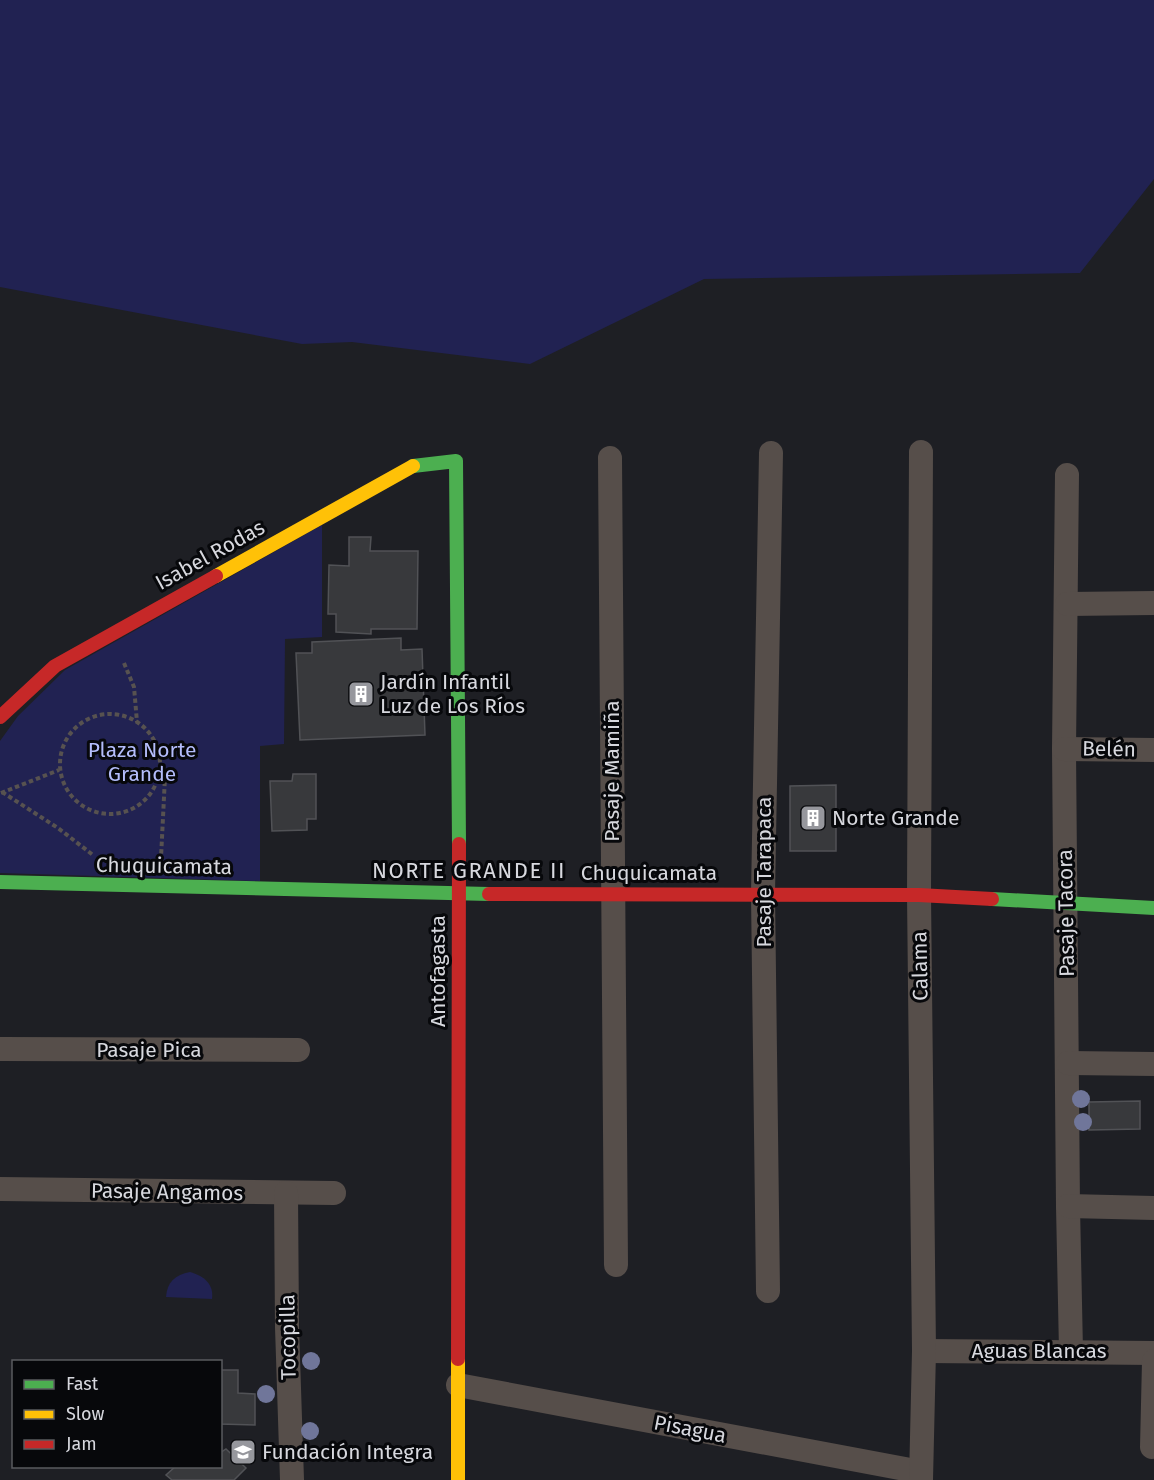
<svg xmlns="http://www.w3.org/2000/svg" width="1154" height="1480" font-family="'Fira Sans',sans-serif">
  <rect width="100%" height="100%" fill="#1e1f24"/>
  <g fill="#212252">
    <path d="M 0,0 L 1154,0 L 1154,179 L 1080,273 L 704,279 L 530,364 L 352,342 L 302,344 L 0,287 Z"/>
    <path d="M 322,525 L 322,637 L 285,639 L 284,744 L 260,746 L 260,881 L 0,873 L 0,741 L 18,716 L 65,670 Z"/>
    <path d="M 190,1272 C 204,1276 214,1284 212,1299 L 166,1297 C 167,1282 175,1275 190,1272 Z"/>
  </g>
  <g fill="#38393c" stroke="#515256" stroke-width="1.5">
    <path d="M 349,537 L 371,537 L 370,551 L 418,551 L 417,629 L 371,629 L 371,634 L 336,632 L 336,614 L 328,614 L 329,565 L 349,566 Z"/>
    <path d="M 401,638 L 401,650 L 422,649 L 425,735 L 300,740 L 296,653 L 312,653 L 312,642 Z"/>
    <path d="M 293,774 L 316,774 L 316,819 L 307,819 L 307,830 L 272,831 L 270,781 L 292,781 Z"/>
    <path d="M 836,785 L 836,851 L 790,851 L 790,786 Z"/>
    <path d="M 1140,1101 L 1140,1129 L 1089,1130 L 1089,1102 Z"/>
    <path d="M 220,1370 L 238,1370 L 238,1393 L 255,1394 L 255,1425 L 220,1424 Z"/>
    <path d="M 226,1449 L 246,1468 L 234,1480 L 172,1480 L 166,1475 L 176,1466 L 220,1466 L 220,1453 Z"/>
  </g>
  <g fill="none" stroke-linecap="round" stroke-linejoin="round">
    <g stroke="#575250" stroke-width="4" stroke-dasharray="4.5 3" stroke-linecap="butt">
      <path d="M 124,663 L 134,687 L 137,722"/>
      <circle cx="110" cy="764" r="50"/>
      <path d="M 160,768 L 165,777 L 161,858"/>
      <path d="M 2,792 L 58,828 L 93,855"/>
      <path d="M 1,793 L 59,770"/>
    </g>
    <g stroke="#564e4a" stroke-width="24">
      <path d="M 610,458 L 616,1265"/>
      <path d="M 1067,475 L 1064,749 L 1068,1206 L 1071,1351"/>
      <path d="M 1067,604 L 1154,603"/>
      <path d="M 1064,749 L 1154,750"/>
      <path d="M 0,1049 L 298,1050"/>
      <path d="M 1068,1063 L 1154,1064"/>
      <path d="M 0,1189 L 334,1193"/>
      <path d="M 286,1193 L 287,1327 L 292,1480"/>
      <path d="M 1068,1206 L 1154,1208"/>
      <path d="M 768,1291 L 763,894 L 771,453"/>
      <path d="M 924,1351 L 1154,1353"/>
      <path d="M 458,1385 L 921,1472"/>
      <path d="M 1152,1447 L 1154,1361"/>
      <path d="M 921,1480 L 924,1351 L 919,895 L 921,452"/>
    </g>
    <g stroke="#4caf50" stroke-width="14">
      <path d="M 413,466 L 456,461 L 459,844"/>
      <path d="M 0,882 L 489,894"/>
      <path d="M 992,899 L 1154,908"/>
    </g>
    <g stroke="#ffc107" stroke-width="14">
      <path d="M 216,576 L 413,466"/>
      <path d="M 458,1480 L 458,1359"/>
    </g>
    <g stroke="#c62828" stroke-width="14">
      <path d="M 0,717 L 55,666 L 216,576"/>
      <path d="M 489,894 L 919,895 L 992,899"/>
      <path d="M 458,1359 L 459,844"/>
    </g>
  </g>
  <g fill="#70769a">
    <circle cx="1081" cy="1099" r="9"/>
    <circle cx="1083" cy="1122" r="9"/>
    <circle cx="311" cy="1361" r="9"/>
    <circle cx="266" cy="1394" r="9"/>
    <circle cx="310" cy="1431" r="9"/>
  </g>
  <defs>
    <g id="building-square" transform="scale(1.35)"><rect x="-9" y="-9" width="18" height="18" rx="4" fill="#96979d" stroke="#07080b"/><path d="M-4-6H4V6H1V3H-1V6H-4ZM-2.5-4.3h1.7v1.8h-1.7ZM.8-4.3h1.7v1.8H.8ZM-2.5-1h1.7V.8h-1.7ZM.8-1h1.7V.8H.8Z" fill="#fff"/></g>
    <g id="school-square" transform="scale(1.35)"><rect x="-9" y="-9" width="18" height="18" rx="4" fill="#96979d" stroke="#07080b"/><path d="M0-5L7-2L0 1L-7-2ZM-4 1L0 2.5L4 1V4Q0 6-4 4Z" fill="#fff"/></g>
  </defs>
  <g fill-rule="evenodd">
    <use href="#building-square" x="361" y="694"/>
    <use href="#building-square" x="813" y="818"/>
    <use href="#school-square" x="243" y="1452"/>
  </g>
  <g text-anchor="middle" stroke-width="6" stroke-linejoin="round" paint-order="stroke">
    <g font-size="21" fill="#d7d8de" stroke="#07080b">
      <text transform="translate(210 555) rotate(-29)" y="7">Isabel Rodas</text>
      <text transform="translate(1109 749) rotate(1)" y="7">Belén</text>
      <text transform="translate(612 771) rotate(-90)" y="7">Pasaje Mamiña</text>
      <text transform="translate(164 866) rotate(1)" y="7">Chuquicamata</text>
      <text transform="translate(764 872) rotate(-90)" y="7">Pasaje Tarapaca</text>
      <text x="649" y="880">Chuquicamata</text>
      <text transform="translate(1066 913) rotate(-91)" y="7">Pasaje Tacora</text>
      <text transform="translate(920 966) rotate(-91)" y="7">Calama</text>
      <text transform="translate(438 971) rotate(-90)" y="7">Antofagasta</text>
      <text x="149" y="1057">Pasaje Pica</text>
      <text transform="translate(167 1192) rotate(1)" y="7">Pasaje Angamos</text>
      <text transform="translate(288 1337) rotate(-91)" y="7">Tocopilla</text>
      <text x="1039" y="1358">Aguas Blancas</text>
      <text transform="translate(690 1429) rotate(11)" y="7">Pisagua</text>
    </g>
    <g font-size="21" fill="#d7d8de" stroke="#07080b" text-anchor="start">
      <text x="380" y="689">Jardín Infantil<tspan x="380" dy="24">Luz de Los Ríos</tspan></text>
      <text x="832" y="825">Norte Grande</text>
      <text x="262" y="1459">Fundación Integra</text>
    </g>
    <g font-size="21" fill="#b4bdfb" stroke="#07080b">
      <text x="142" y="757">Plaza Norte<tspan x="142" dy="24">Grande</tspan></text>
    </g>
    <g font-size="22" letter-spacing="1.5" fill="#d7d8de" stroke="#07080b">
      <text x="469" y="878">NORTE GRANDE II</text>
    </g>
  </g>
  <rect x="12" y="1360" width="210" height="108" fill="#07080b" stroke="#5a5b5f" stroke-width="1.5"/>
  <rect x="24" y="1380" width="30" height="9" fill="#4caf50" stroke="#5a5b5f" stroke-width="1.5"/>
  <text x="66" y="1390" font-size="18" fill="#d7d8de">Fast</text>
  <rect x="24" y="1410" width="30" height="9" fill="#ffc107" stroke="#5a5b5f" stroke-width="1.5"/>
  <text x="66" y="1420" font-size="18" fill="#d7d8de">Slow</text>
  <rect x="24" y="1440" width="30" height="9" fill="#c62828" stroke="#5a5b5f" stroke-width="1.5"/>
  <text x="66" y="1450" font-size="18" fill="#d7d8de">Jam</text>
</svg>
